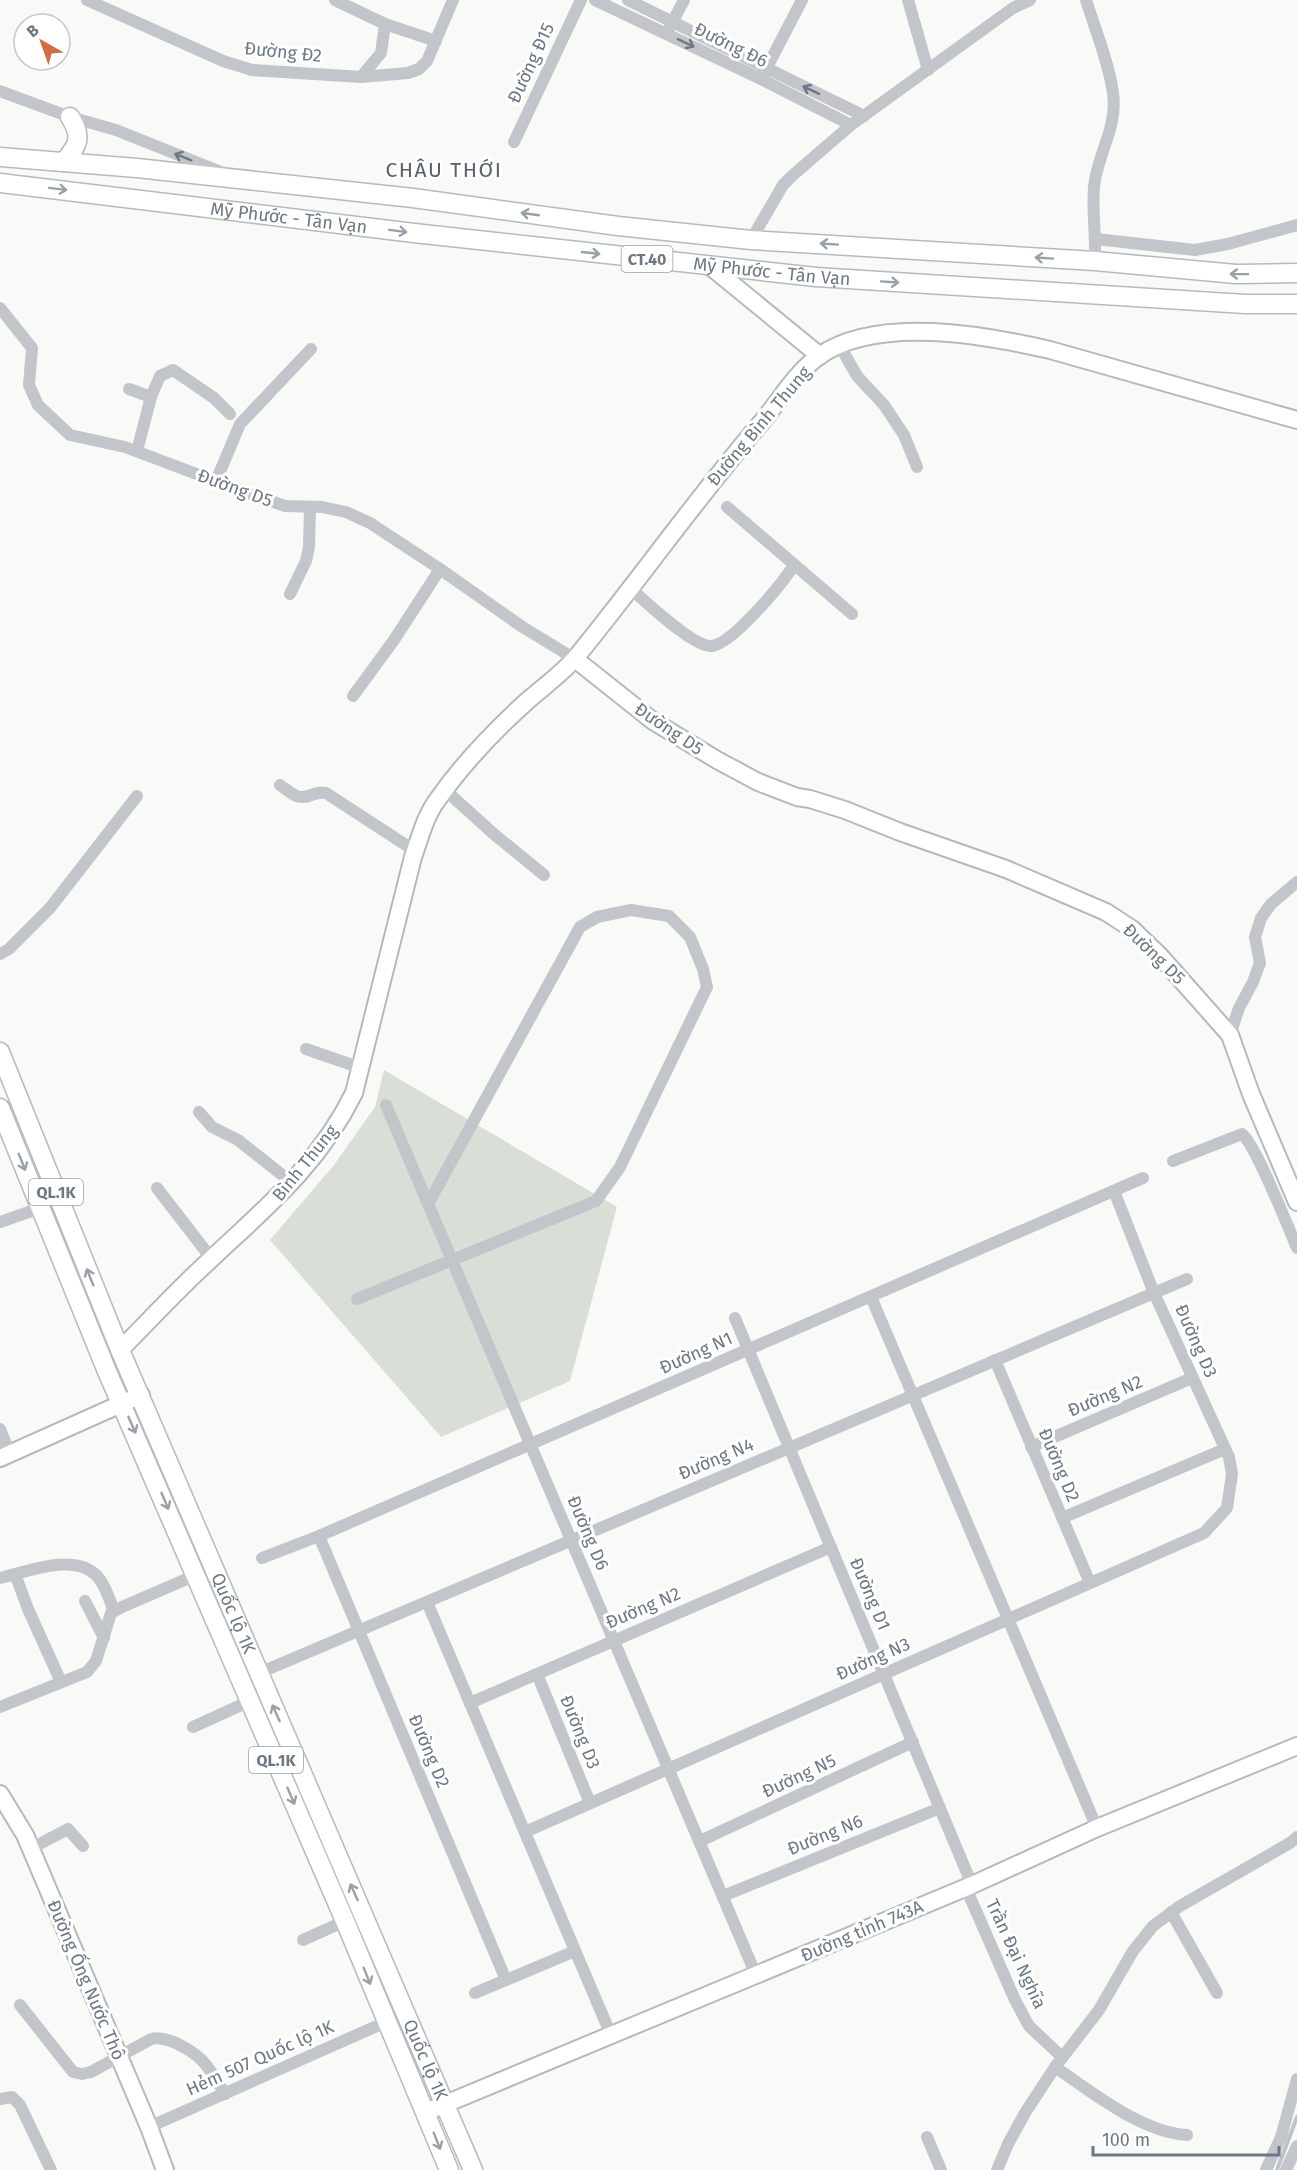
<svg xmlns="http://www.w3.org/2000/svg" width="1297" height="2170" font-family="'Fira Sans',sans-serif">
  <rect width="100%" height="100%" fill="#f9faf8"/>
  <path fill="#d9ded7" d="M 384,1070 L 617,1207 L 570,1381 L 441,1437 L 270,1240 L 334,1165 L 375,1107 Z"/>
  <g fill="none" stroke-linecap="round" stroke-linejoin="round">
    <path stroke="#bcc4c9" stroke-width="4" d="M 1277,2170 L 1297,2117"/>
    <g stroke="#b4b9bd" stroke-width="20">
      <g id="secondary">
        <path d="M 710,266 L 820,356"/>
        <path d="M 575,659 L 653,721 L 717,760 L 758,782 L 797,797 L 810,799 L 845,810 L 900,832 L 1006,869 L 1106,912 L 1132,929 L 1160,956 L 1230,1035 L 1251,1094 L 1297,1202"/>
        <path d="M 120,1350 C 149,1321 177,1290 208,1262 C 265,1208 318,1166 354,1093 L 413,857 C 420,838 425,816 438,799 C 464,762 493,732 526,702 C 543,687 563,673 577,656 C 639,580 696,499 760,424 C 779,402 795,373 819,356 C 877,315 985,335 1050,350 L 1297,420"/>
        <path d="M 0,1458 L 141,1395"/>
        <path d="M 0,1794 L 25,1835 L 149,2127 L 165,2170"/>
        <path d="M 426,2112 L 972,1885 L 1097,1828 L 1297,1746"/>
      </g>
    </g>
    <g stroke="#b6b9bd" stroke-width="21">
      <g id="primary">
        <path d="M 0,157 L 137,168 L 413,198 L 618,226 L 751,240 L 1095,261 L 1236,274 L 1297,273"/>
        <path d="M 64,162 C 78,145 83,138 70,117"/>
        <path id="s1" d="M 0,183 L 414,233 L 816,277 L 1245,304 L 1297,304"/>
        <path id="s2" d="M 0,1052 L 120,1350 L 473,2170"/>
        <path d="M 0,1108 L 106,1369 L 345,1921 L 449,2170"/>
      </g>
    </g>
    <g stroke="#c2c5c9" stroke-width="12">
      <path d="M 87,0 L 223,61 L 252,70 L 361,77 L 408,73 L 419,69 L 427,61 L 453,0"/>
      <path d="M 335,0 L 385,24 L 436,41"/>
      <path d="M 595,0 L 761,79 L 851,125"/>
      <path d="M 628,0 L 864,116"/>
      <path d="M 908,0 L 928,70"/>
      <path d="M 1086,0 C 1095,29 1109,63 1113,93 C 1118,128 1097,154 1094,187 C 1092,210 1096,236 1095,261"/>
      <path d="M 670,27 L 684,0"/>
      <path d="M 763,75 L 802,0"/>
      <path d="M 361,77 L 381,53 L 385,24"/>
      <path d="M 0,91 L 70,117 L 116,130 L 221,172"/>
      <path d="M 514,142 L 581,0"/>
      <path d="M 1096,239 L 1195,250 L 1228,244 L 1297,225"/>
      <path d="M 751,240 L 783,185 L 793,175 L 851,125 L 1013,8 L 1030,0"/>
      <path d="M 0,308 L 32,348 L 29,385 L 38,405 L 70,435 L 125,447 L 247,493 L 285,506 L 322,507 L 346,512 L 370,523 L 440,569 L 521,626 L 575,659"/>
      <path d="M 840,346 L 857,376 L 884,405 L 904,435 L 917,467"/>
      <path d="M 129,389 L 151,397 L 137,451"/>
      <path d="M 151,397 L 160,376 L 173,370 L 214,398 L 230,414"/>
      <path d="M 216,481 L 240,424 L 311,349"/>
      <path d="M 727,507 L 852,614"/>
      <path d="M 630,588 C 645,601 694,648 712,646 C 733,643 782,584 794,565"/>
      <path d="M 290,594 L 306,561 L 309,547 L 310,507"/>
      <path d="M 353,696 L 394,640 L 440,569"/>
      <path d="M 280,785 C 291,793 298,801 311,795 C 317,793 320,792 326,793 L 415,851"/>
      <path d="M 445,790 L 495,835 L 544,875"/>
      <path d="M 0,954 L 9,949 L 50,908 L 137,796"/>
      <path d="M 1230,1035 L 1239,1008 L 1253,982 L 1260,963 L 1255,937 L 1261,918 L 1271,904 L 1297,882"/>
      <path d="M 306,1049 L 361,1068"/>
      <path d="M 386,1105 L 756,1975"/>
      <path d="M 199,1112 L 212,1127 L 238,1140 L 291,1182"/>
      <path d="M 1173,1161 L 1242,1134 C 1256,1145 1288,1227 1297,1248"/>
      <path d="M 157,1188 L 211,1258"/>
      <path d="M 0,1222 L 40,1208"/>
      <path d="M 871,1297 L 1097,1828"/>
      <path d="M 357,1299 L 596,1201 L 620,1167 L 707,987 L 703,969 L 690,937 L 669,916 L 631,910 L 597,917 L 580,927 L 428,1204"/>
      <path d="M 735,1318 L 972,1885"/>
      <path d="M 995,1360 L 1090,1583"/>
      <path d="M 0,1429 L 10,1454"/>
      <path d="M 1031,1447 L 1192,1378"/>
      <path d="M 1062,1518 L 1225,1449"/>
      <path d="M 319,1536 L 506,1980"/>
      <path d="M 262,1558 L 319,1536 L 1143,1178"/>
      <path d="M 15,1574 L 28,1609 L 61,1682"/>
      <path d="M 0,1578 C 26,1572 72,1553 95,1574 C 105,1583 109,1599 114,1611"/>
      <path d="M 85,1601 L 104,1638"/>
      <path d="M 427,1602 L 611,2035"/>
      <path d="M 259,1673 L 1187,1279"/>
      <path d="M 537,1674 L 590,1803"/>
      <path d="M 470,1703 L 831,1547"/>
      <path d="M 0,1707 L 87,1672 L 96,1661 L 111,1613 L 122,1607 L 196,1575"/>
      <path d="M 193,1727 L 250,1701"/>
      <path d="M 525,1832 L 1204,1533 L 1227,1508 L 1232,1474 L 1229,1457 L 1154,1293 L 1114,1191"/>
      <path d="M 700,1841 L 913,1742"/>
      <path d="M 30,1849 L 68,1829 L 83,1846"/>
      <path d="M 966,1888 L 1015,2000 L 1029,2026 L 1062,2057"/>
      <path d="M 723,1896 L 940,1808"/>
      <path d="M 1171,1912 L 1217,1993"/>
      <path d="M 303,1940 L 345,1921"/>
      <path d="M 475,1993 L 575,1951"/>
      <path d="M 20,2005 L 73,2072 L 82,2074 L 91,2072 L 151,2039 C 168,2035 196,2052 206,2065 C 213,2074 219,2084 225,2094"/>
      <path d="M 1055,2067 C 1092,2092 1141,2132 1187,2135"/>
      <path d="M 0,2099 L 12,2097 L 20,2105 L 51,2170"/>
      <path d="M 149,2127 L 386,2022"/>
      <path d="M 927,2137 L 941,2170"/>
      <path d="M 997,2170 L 1008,2144 L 1025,2113 L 1055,2067 L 1099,2010 L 1133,1951 L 1153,1926 L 1180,1906 L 1290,1843 L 1297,1837"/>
      <path d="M 1266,2170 L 1281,2137 L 1297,2079"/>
      <path d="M 1286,2170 L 1297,2146"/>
    </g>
    <use href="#secondary" stroke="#fff" stroke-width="16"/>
    <use href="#primary" stroke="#fff" stroke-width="18"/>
  </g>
  <defs><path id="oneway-shaft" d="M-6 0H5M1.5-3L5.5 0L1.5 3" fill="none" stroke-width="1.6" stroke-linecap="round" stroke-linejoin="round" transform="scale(1.5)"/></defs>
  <g stroke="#6c7885">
    <use href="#oneway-shaft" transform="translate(686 43) rotate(26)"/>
    <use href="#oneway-shaft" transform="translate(811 90) rotate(-154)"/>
    <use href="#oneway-shaft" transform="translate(183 157) rotate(-158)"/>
  </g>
  <g stroke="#98a0aa">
    <use href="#oneway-shaft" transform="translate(58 189) rotate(7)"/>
    <use href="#oneway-shaft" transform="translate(530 214) rotate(-172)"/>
    <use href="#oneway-shaft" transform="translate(398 231) rotate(7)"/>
    <use href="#oneway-shaft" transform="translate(829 244) rotate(-176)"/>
    <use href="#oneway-shaft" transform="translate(591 253) rotate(6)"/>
    <use href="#oneway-shaft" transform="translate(1044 258) rotate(-176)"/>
    <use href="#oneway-shaft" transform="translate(1239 274) rotate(-179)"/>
    <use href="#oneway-shaft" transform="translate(890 282) rotate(4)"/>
    <use href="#oneway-shaft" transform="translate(22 1162) rotate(68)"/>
    <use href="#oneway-shaft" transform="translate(90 1277) rotate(-112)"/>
    <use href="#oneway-shaft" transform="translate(132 1425) rotate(66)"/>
    <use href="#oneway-shaft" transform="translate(165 1501) rotate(67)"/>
    <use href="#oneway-shaft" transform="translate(276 1713) rotate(-114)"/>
    <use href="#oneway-shaft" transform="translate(291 1796) rotate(67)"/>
    <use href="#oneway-shaft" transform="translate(354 1892) rotate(-114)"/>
    <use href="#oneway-shaft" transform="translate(367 1976) rotate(68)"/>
    <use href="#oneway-shaft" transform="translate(437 2141) rotate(68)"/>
  </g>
  <g text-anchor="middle" stroke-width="6" stroke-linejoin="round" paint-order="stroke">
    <g fill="#fff" stroke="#98a0aa" stroke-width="1.5">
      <rect x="621.5" y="246" width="51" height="26" rx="4.5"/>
      <rect x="29" y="1179" width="54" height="26" rx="4.5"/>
      <rect x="249" y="1747" width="54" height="26" rx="4.5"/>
    </g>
    <g font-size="16" font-weight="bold" fill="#6c7885">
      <text x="647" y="265">CT.40</text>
      <text x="56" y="1198">QL.1K</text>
      <text x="276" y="1766">QL.1K</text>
    </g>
    <g font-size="18" fill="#6c7885" stroke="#fff">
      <text transform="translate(731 45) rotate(26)" y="6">Đường Đ6</text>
      <text transform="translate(283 52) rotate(6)" y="6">Đường Đ2</text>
      <text transform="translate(531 63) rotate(-65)" y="6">Đường Đ15</text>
      <text dy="6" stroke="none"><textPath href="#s1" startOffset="291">Mỹ Phước - Tân Vạn</textPath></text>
      <text dy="6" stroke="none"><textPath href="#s1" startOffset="777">Mỹ Phước - Tân Vạn</textPath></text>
      <text transform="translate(759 426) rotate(-50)" y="6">Đường Bình Thung</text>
      <text transform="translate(235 488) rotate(20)" y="6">Đường D5</text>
      <text transform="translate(669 729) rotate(34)" y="6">Đường D5</text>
      <text transform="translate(1154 954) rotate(44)" y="6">Đường D5</text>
      <text transform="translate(305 1163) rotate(-51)" y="6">Bình Thung</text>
      <text transform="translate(1196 1341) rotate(66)" y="6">Đường D3</text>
      <text transform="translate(696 1353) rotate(-24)" y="6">Đường N1</text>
      <text transform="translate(1105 1396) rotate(-23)" y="6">Đường N2</text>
      <text transform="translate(716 1459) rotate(-23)" y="6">Đường N4</text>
      <text transform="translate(1059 1465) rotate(67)" y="6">Đường D2</text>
      <text transform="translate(588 1533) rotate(67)" y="6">Đường D6</text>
      <text transform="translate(870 1594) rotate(67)" y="6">Đường D1</text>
      <text transform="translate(643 1608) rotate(-23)" y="6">Đường N2</text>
      <text dy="6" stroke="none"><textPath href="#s2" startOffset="608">Quốc lộ 1K</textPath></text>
      <text transform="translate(873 1659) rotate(-24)" y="6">Đường N3</text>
      <text transform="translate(580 1732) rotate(68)" y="6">Đường D3</text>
      <text transform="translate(429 1751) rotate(67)" y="6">Đường D2</text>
      <text transform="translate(799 1776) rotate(-25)" y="6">Đường N5</text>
      <text transform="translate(825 1835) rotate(-22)" y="6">Đường N6</text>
      <text transform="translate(862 1931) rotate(-23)" y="6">Đường tỉnh 743A</text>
      <text transform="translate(1016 1954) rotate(65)" y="6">Trần Đại Nghĩa</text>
      <text transform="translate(86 1980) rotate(67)" y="6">Đường Ống Nước Thô</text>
      <text transform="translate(260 2058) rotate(-24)" y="6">Hẻm 507 Quốc lộ 1K</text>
      <text dy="6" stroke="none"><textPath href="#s2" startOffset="1094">Quốc lộ 1K</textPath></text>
    </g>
    <g font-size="21" letter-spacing="1.5" fill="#59626b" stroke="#fff">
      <text x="444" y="177">CHÂU THỚI</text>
    </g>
  </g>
  <g transform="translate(42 42) rotate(320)"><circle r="28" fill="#ffffff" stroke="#c4c9ce" stroke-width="1.5"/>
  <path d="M0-4.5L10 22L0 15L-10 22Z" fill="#d06e42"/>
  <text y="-9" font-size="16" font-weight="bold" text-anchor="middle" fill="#6c7885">B</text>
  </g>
  <path d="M1093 2146v9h186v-9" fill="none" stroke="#6c7885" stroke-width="3"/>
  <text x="1102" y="2146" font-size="18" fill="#6c7885" stroke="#ffffff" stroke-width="4.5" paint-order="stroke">100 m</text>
</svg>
